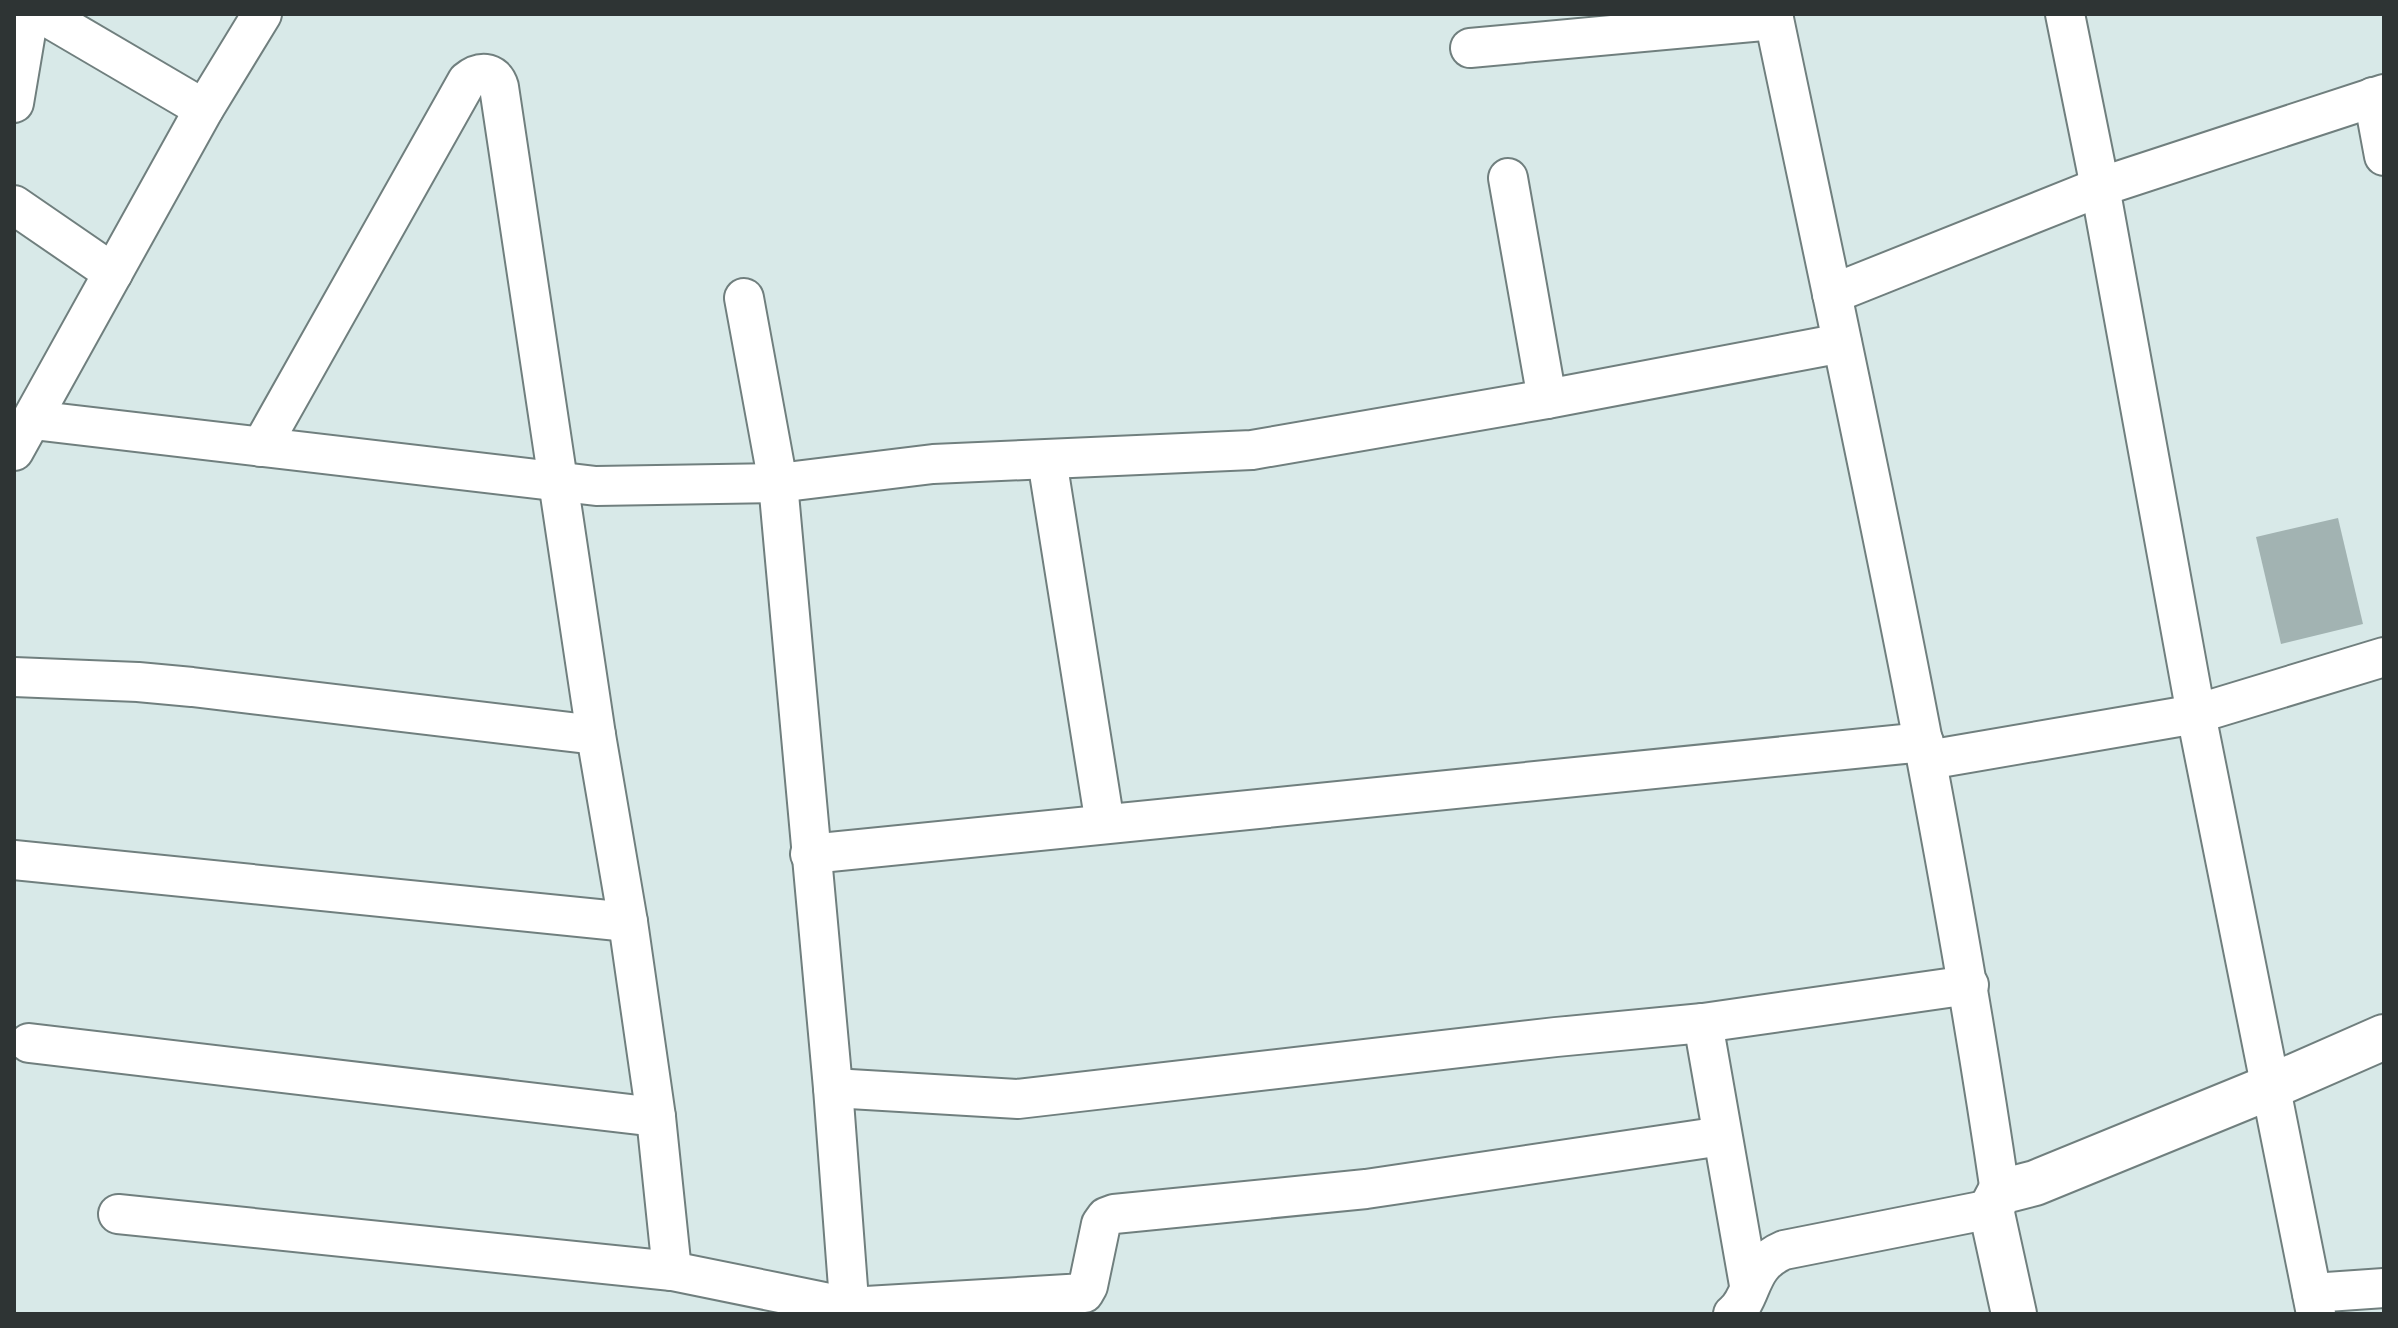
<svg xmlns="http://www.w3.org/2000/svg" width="2398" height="1328" font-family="Raleway,sans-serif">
  <rect width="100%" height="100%" fill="#d8e9e8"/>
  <path fill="#a2b3b2" d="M 2338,518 L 2363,624 L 2281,644 L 2256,537 Z"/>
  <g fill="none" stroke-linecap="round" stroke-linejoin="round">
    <g stroke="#707f7e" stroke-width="42">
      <g id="minor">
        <path d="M 42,14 L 204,109"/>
        <path d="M 1773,14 C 1855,405 1942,796 2000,1192"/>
        <path d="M 2065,14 L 2100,187 L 2196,714 L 2316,1314"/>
        <path d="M 1470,48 L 1774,20"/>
        <path d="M 2373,97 L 2384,156"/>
        <path d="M 14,103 L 29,14"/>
        <path d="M 1508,178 L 1547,399"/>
        <path d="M 14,205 L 113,273"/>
        <path d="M 1832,294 L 2100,187 L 2384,94"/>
        <path d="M 744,298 L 778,483 L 833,1088 L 850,1314"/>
        <path d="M 33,420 L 596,486 L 778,483 L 933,464 L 1252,450 L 1547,399 L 1842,343"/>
        <path d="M 261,447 L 467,81 C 479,71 494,70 499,87 L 596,735 L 628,922 L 656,1117 L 672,1271"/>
        <path d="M 14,451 L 204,109 L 262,14"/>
        <path d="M 1047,460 L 1105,824"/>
        <path d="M 14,677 L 138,682 L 192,687 L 596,735"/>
        <path d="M 1928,760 L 2196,714 L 2384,657"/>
        <path d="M 810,854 L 1924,742"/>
        <path d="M 14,860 L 628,922"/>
        <path d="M 1703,1023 L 1749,1285"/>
        <path d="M 29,1043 L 656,1117"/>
        <path d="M 833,1088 L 1018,1099 L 1556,1037 L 1703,1023 L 1969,985"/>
        <path d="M 118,1214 L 672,1271 L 849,1307 L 1084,1293 L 1088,1286 L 1101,1224 L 1106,1217 L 1114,1214 L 1366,1189 L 1722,1136"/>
        <path d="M 2312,1293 L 2384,1288"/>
        <path d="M 1733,1314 C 1755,1297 1746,1266 1784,1250 L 1991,1209"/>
      </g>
    </g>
    <g stroke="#707f7e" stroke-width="48">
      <path id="major" d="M 2014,1314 L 1991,1209 L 2000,1192 L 2035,1183 L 2270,1087 L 2384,1037"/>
    </g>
    <use href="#minor" stroke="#fff" stroke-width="38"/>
    <use href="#major" stroke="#fff" stroke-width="44"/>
  </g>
  <rect width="2398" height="1328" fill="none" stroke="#2e3434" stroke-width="32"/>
</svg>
